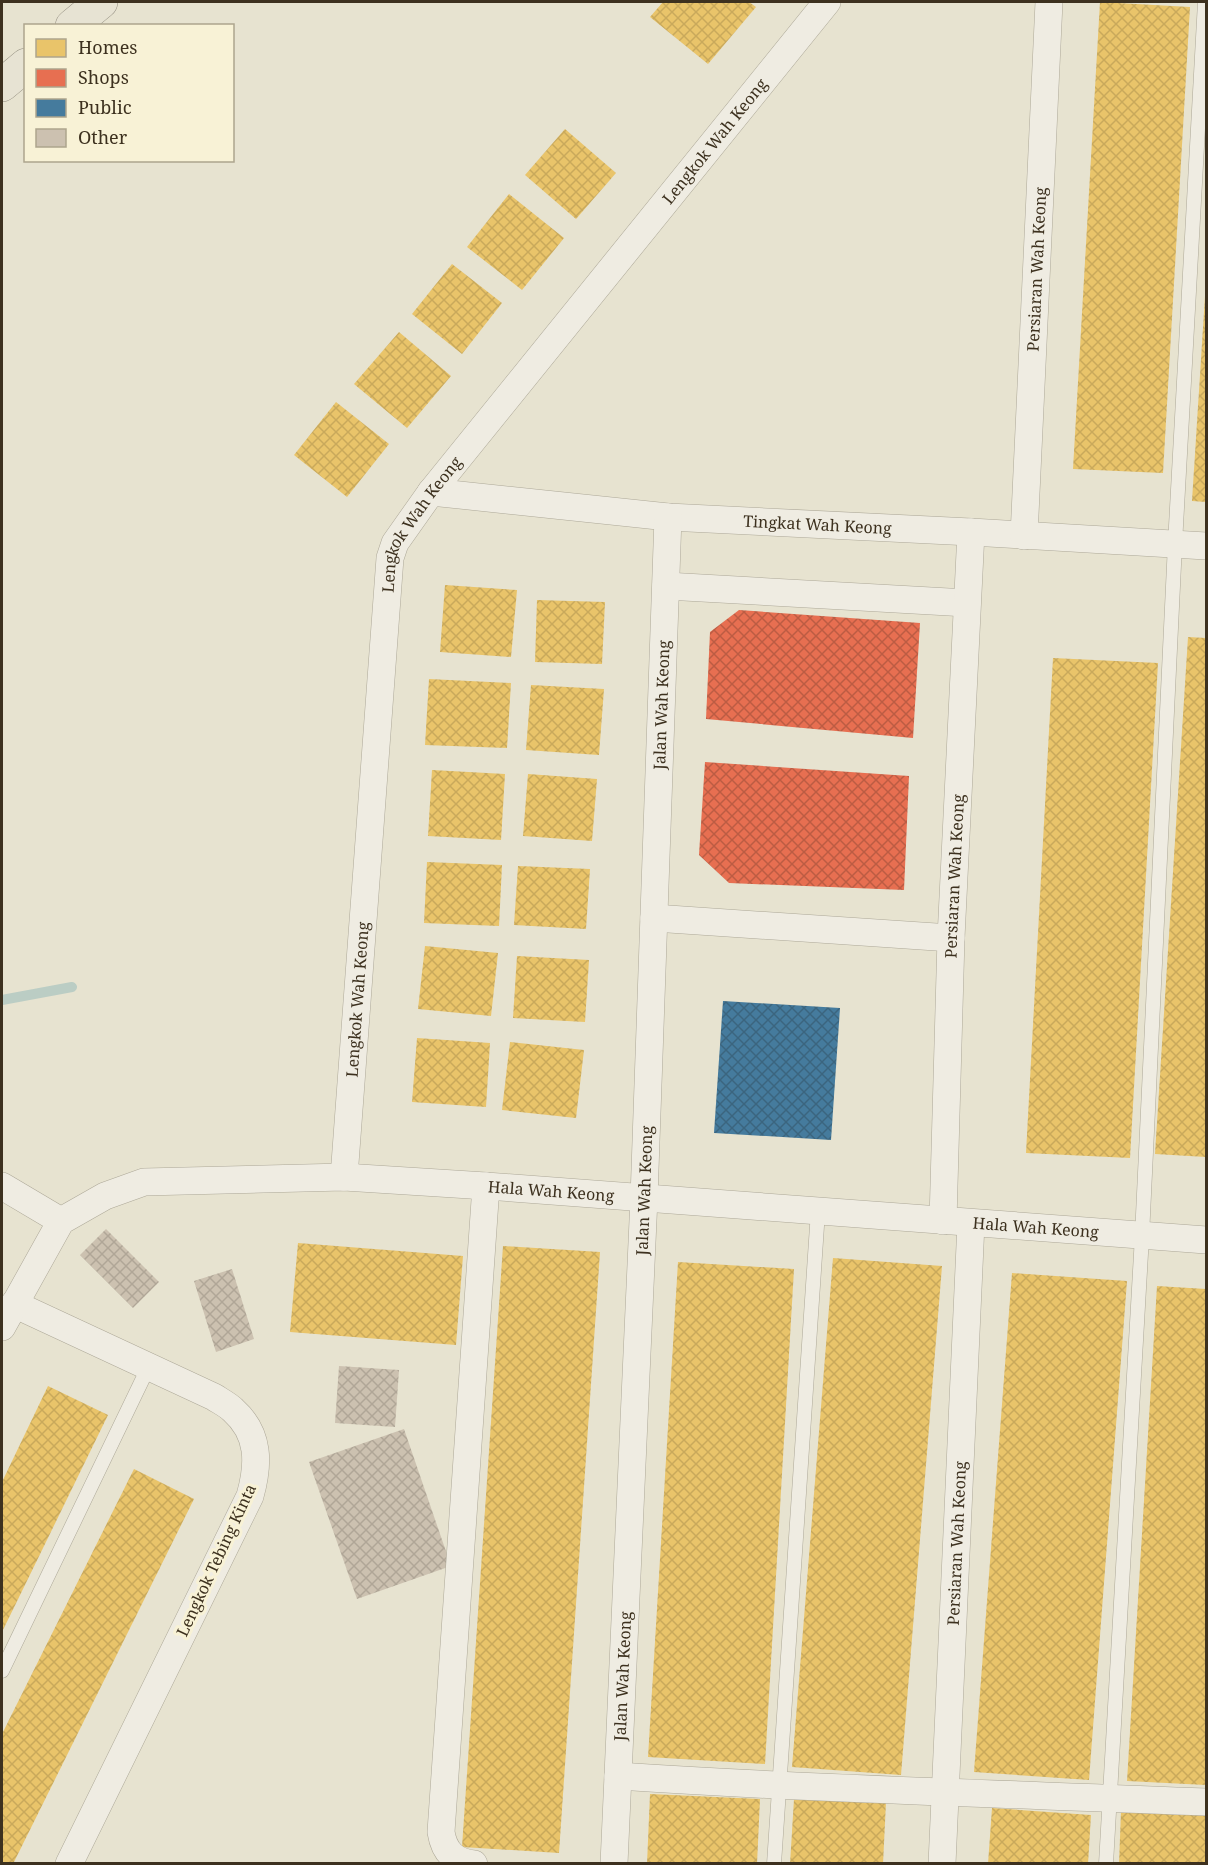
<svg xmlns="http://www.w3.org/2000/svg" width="1208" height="1865" font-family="'Noto Serif',serif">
  <defs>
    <pattern id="homes-cross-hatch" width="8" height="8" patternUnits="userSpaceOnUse" patternTransform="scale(1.5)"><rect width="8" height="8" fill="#e9c46a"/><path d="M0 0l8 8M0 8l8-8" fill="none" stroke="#c9a95b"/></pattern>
    <pattern id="shops-cross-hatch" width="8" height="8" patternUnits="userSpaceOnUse" patternTransform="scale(1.5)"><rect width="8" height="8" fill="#e76f51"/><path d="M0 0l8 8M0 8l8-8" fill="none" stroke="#bc5c43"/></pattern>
    <pattern id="public-cross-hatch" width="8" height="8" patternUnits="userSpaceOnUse" patternTransform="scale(1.5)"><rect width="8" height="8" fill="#457b9d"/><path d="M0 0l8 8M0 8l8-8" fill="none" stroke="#3b657f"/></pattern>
    <pattern id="building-cross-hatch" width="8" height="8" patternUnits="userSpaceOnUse" patternTransform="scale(1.5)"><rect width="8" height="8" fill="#ccc1b0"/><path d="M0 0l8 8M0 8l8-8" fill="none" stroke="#b0a697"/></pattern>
  </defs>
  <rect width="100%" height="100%" fill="#e7e3d0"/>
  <g fill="url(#homes-cross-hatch)">
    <path d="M 663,2 L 749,2 L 756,7 L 708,64 L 650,17 Z"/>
    <path d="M 1100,2 L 1190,7 L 1163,473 L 1073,469 Z"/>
    <path d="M 565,129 L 616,173 L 576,219 L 525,175 Z"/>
    <path d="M 509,194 L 564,238 L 522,290 L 467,247 Z"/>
    <path d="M 452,264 L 502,303 L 462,354 L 412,314 Z"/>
    <path d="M 1205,296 L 1206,296 L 1206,502 L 1192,501 Z"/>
    <path d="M 399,332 L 451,376 L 407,428 L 354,384 Z"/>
    <path d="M 336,402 L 389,444 L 347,497 L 294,455 Z"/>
    <path d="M 445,585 L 517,590 L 511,657 L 440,652 Z"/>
    <path d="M 537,600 L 605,602 L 602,664 L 535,662 Z"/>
    <path d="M 1188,637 L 1206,638 L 1206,1157 L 1155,1154 Z"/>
    <path d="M 1053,658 L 1158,663 L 1130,1158 L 1026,1153 Z"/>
    <path d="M 429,679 L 511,683 L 507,748 L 425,745 Z"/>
    <path d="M 531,685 L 604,689 L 599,755 L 526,750 Z"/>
    <path d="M 432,770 L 505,774 L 501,840 L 428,836 Z"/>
    <path d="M 528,774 L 597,779 L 592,841 L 523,836 Z"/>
    <path d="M 427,862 L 502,865 L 499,926 L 424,923 Z"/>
    <path d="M 518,866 L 590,869 L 586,929 L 514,925 Z"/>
    <path d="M 425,946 L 498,953 L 491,1016 L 418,1009 Z"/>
    <path d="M 517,956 L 589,960 L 585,1022 L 513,1018 Z"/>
    <path d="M 417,1038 L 490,1043 L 486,1107 L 412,1102 Z"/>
    <path d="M 510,1042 L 584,1050 L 576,1118 L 502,1110 Z"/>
    <path d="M 298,1243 L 463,1256 L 456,1345 L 290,1332 Z"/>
    <path d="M 503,1246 L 600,1252 L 559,1853 L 462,1847 Z"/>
    <path d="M 833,1258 L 942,1266 L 901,1775 L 792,1767 Z"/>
    <path d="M 678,1262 L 794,1269 L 765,1764 L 648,1757 Z"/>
    <path d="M 1012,1273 L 1127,1281 L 1089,1780 L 974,1772 Z"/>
    <path d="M 1157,1286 L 1206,1289 L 1206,1785 L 1127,1781 Z"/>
    <path d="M 48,1386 L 108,1415 L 2,1632 L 2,1482 Z"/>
    <path d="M 134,1469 L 194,1499 L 13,1864 L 2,1864 L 2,1734 Z"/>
    <path d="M 650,1794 L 760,1799 L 757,1864 L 647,1864 Z"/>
    <path d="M 794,1799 L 886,1802 L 883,1864 L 790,1864 Z"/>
    <path d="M 992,1808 L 1091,1815 L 1088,1864 L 988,1864 Z"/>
    <path d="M 1121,1811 L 1206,1814 L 1206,1864 L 1119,1864 Z"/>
  </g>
  <g fill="url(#shops-cross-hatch)">
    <path d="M 739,610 L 920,623 L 913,738 L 706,719 L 710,632 Z"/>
    <path d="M 705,762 L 909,776 L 904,890 L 729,883 L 699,855 Z"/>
  </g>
  <path fill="url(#public-cross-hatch)" d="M 723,1001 L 840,1008 L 831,1140 L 714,1133 Z"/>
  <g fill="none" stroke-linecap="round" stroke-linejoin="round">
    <path stroke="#bbcdc4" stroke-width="10" d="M 2,1000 L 72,987"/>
  </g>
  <g fill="url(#building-cross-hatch)">
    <path d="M 106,1229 L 159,1282 L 133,1308 L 80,1255 Z"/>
    <path d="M 232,1269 L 254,1339 L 216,1352 L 194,1281 Z"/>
    <path d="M 339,1366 L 399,1370 L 395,1427 L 335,1423 Z"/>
    <path d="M 404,1429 L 451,1566 L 357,1599 L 309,1462 Z"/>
  </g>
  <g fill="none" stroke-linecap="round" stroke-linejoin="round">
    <g stroke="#ada898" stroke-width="15">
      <g id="service">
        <path d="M 2,1671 L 148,1368"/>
        <path d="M 774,1864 L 818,1211"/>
        <path d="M 1106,1864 L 1142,1236 L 1175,544 L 1205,2"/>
      </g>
    </g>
    <g stroke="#ada898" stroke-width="28">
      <g id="minor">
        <path id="s1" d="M 431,492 L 668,517 L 971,532 L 1206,546"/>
        <path id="s2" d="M 1024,536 L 1049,2"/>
        <path d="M 666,586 L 967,603"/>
        <path d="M 654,918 L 951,938"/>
        <path id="s3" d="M 344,1177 L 390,558 L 395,543 L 431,492 L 827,2"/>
        <path d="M 2,1186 L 61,1221"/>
        <path id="s4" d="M 943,1221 L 951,938 L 971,532"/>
        <path d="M 14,1304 L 214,1397 C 220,1401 228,1405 233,1410 C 260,1434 259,1464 250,1496 L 69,1864"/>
        <path id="s5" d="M 2,1327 L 61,1221 L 105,1196 L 144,1182 L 344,1177 L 486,1186 L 1206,1240"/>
        <path d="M 618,1776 C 814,1789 1010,1794 1206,1802"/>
        <path d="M 474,1864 C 454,1862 444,1851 441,1832 L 486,1186"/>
        <path id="s6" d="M 614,1864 L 644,1198 L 668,517"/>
        <path id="s7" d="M 942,1864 L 971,1223"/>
      </g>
    </g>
    <g stroke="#928d7f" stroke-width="34">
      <g id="primary">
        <path d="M 72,26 L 101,2"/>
        <path d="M 2,85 L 26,65"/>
      </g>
    </g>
    <use href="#service" stroke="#efece2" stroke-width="14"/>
    <use href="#minor" stroke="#efece2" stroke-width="27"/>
    <use href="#primary" stroke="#e7e3d3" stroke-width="33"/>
  </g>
  <g text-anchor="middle" stroke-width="6" stroke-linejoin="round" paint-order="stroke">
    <g font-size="16" fill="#3d311f" stroke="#f8f2d6">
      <text dy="6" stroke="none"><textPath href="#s3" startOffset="1150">Lengkok Wah Keong</textPath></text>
      <text dy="6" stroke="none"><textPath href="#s2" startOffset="267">Persiaran Wah Keong</textPath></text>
      <text dy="6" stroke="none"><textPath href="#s1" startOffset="388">Tingkat Wah Keong</textPath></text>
      <text dy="6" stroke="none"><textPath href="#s3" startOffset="664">Lengkok Wah Keong</textPath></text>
      <text dy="6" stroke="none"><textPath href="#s6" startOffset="1160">Jalan Wah Keong</textPath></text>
      <text dy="6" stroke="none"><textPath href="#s4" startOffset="345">Persiaran Wah Keong</textPath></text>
      <text dy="6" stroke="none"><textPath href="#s3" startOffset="178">Lengkok Wah Keong</textPath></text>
      <text dy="6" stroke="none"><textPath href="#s5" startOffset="621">Hala Wah Keong</textPath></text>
      <text dy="6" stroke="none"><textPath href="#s6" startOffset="674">Jalan Wah Keong</textPath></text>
      <text dy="6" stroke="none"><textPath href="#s5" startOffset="1107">Hala Wah Keong</textPath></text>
      <text dy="6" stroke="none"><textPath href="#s7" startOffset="321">Persiaran Wah Keong</textPath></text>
      <text transform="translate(216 1560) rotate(-65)" y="6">Lengkok Tebing Kinta</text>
      <text dy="6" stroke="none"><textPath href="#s6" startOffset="188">Jalan Wah Keong</textPath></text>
    </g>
  </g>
  <rect width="1208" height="1865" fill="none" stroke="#3d311f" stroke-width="6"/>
  <rect x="24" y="24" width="210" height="138" fill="#f8f2d6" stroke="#ada58d" stroke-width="1.5"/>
  <rect x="36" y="39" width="30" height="18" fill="#e9c46a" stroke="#ada58d" stroke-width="1.5"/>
  <text x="78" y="54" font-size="18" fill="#3d311f">Homes</text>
  <rect x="36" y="69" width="30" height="18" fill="#e76f51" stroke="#ada58d" stroke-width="1.5"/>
  <text x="78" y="84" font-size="18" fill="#3d311f">Shops</text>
  <rect x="36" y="99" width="30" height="18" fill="#457b9d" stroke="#ada58d" stroke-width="1.5"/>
  <text x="78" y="114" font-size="18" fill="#3d311f">Public</text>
  <rect x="36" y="129" width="30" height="18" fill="#ccc1b0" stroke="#ada58d" stroke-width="1.5"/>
  <text x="78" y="144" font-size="18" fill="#3d311f">Other</text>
</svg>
